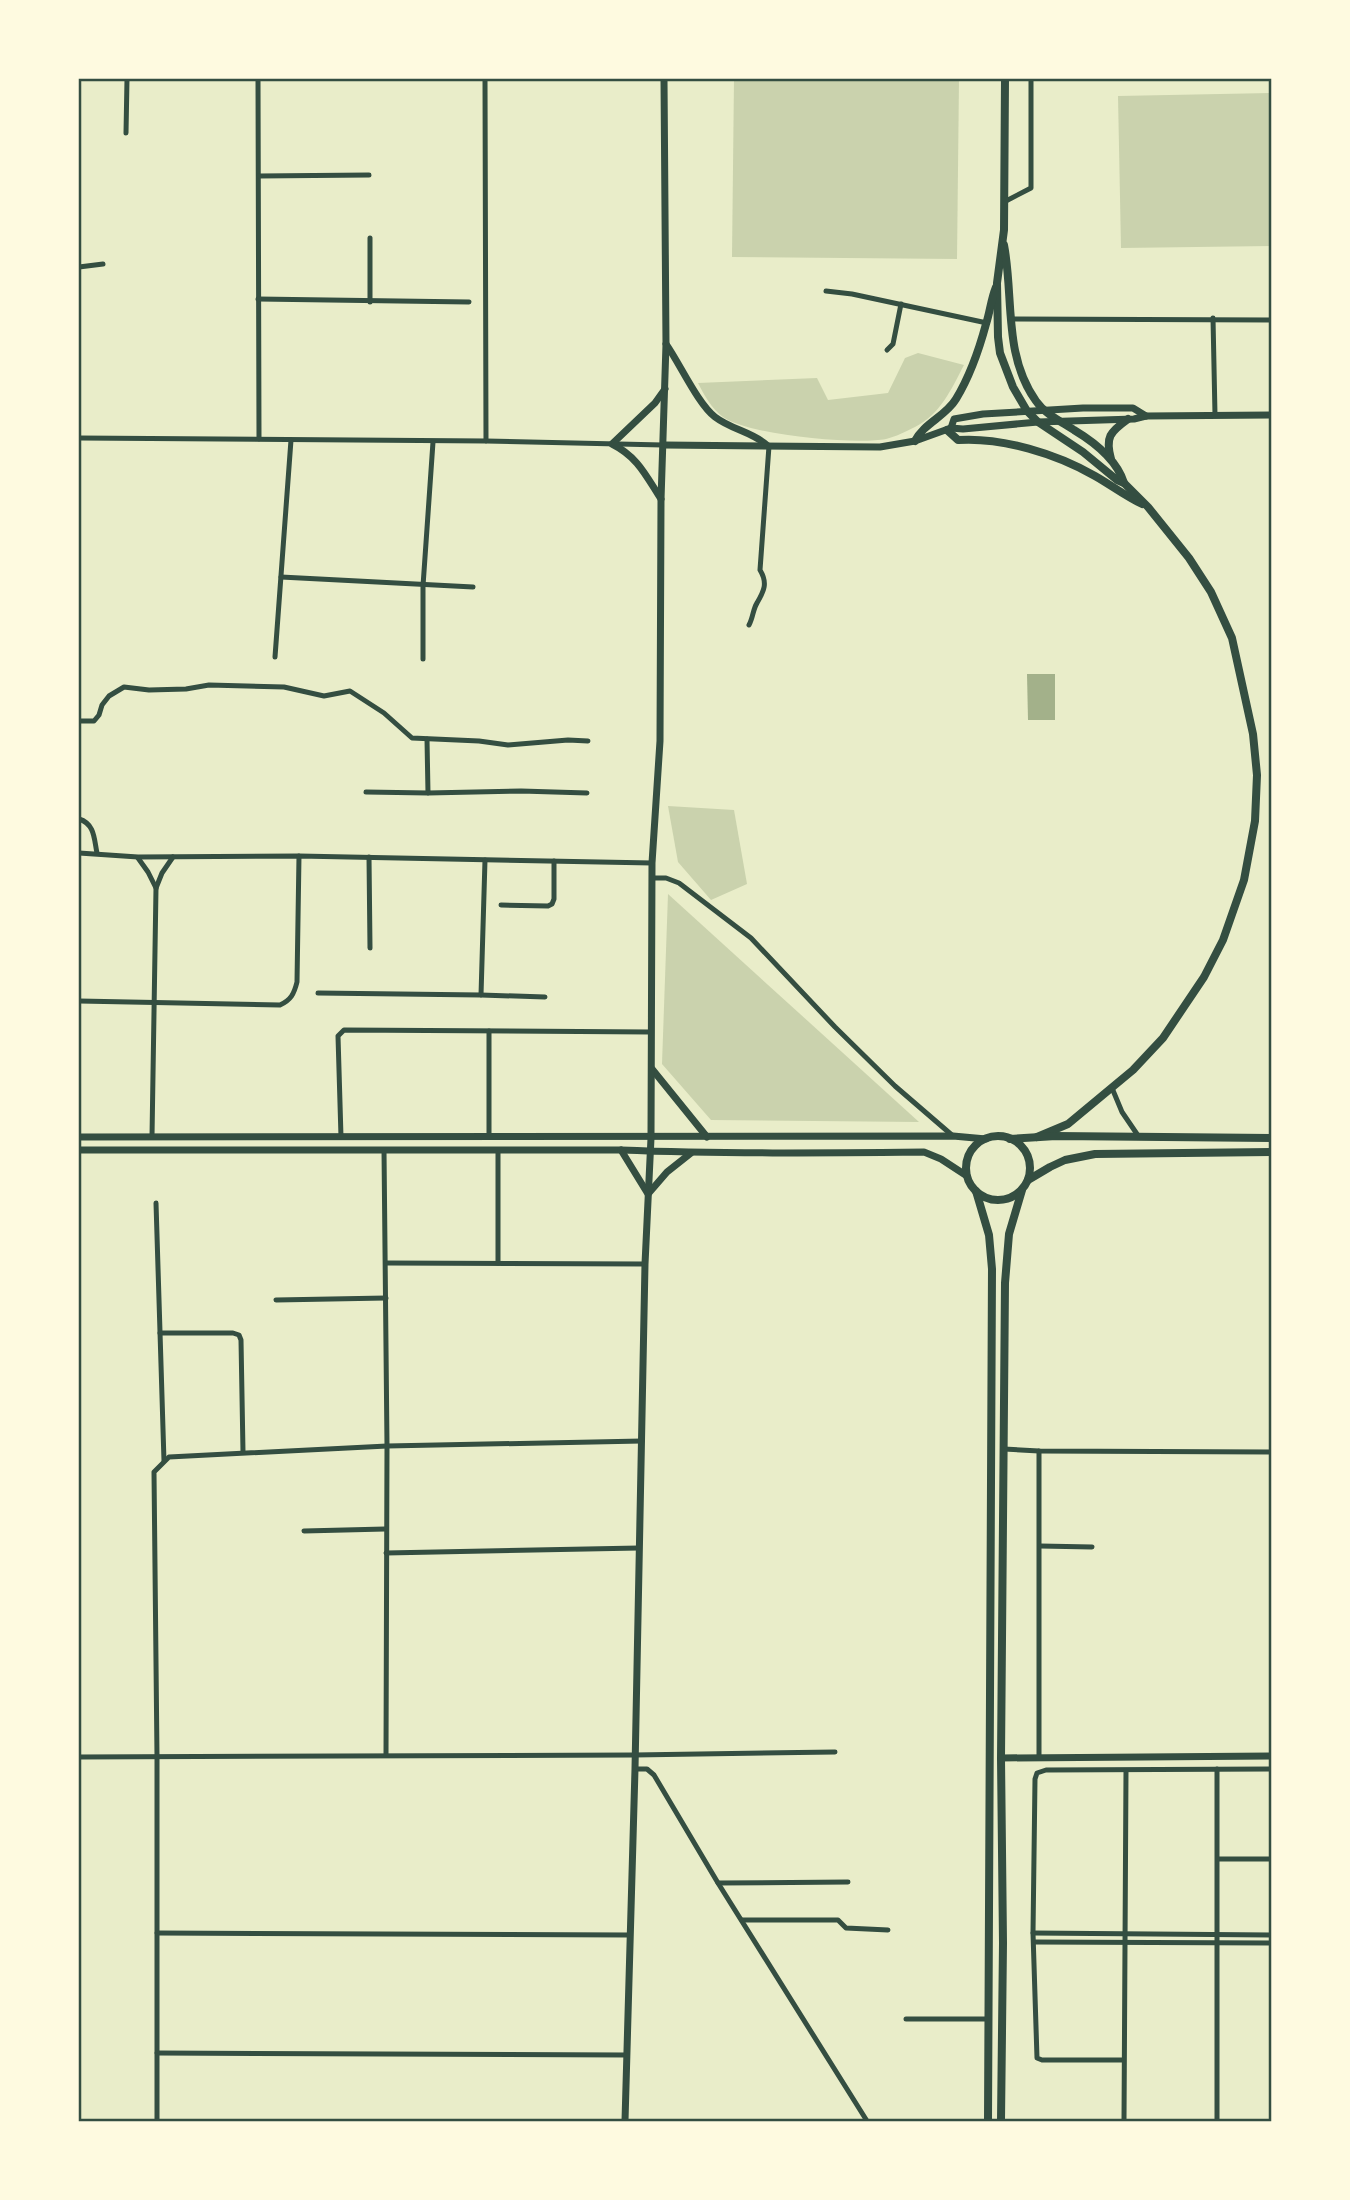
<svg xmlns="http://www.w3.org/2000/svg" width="1350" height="2200" font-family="'Open Sans',sans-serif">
  <rect width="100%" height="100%" fill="#e9edc9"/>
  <g fill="#cad2ad">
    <path d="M 734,79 L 959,79 L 957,259 L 732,257 Z"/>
    <path d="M 1271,93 L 1271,246 L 1121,248 L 1118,96 Z"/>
    <path d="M 918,353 L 964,365 C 952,388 940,415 915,427 C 907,431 895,437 886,439 C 855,445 748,435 723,417 C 712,409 704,395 698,383 L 817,378 L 828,400 L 888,393 L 905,358 Z"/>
    <path d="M 668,806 L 734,810 L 747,884 L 711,900 L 678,862 Z"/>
    <path d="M 668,894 L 919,1122 L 711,1120 L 662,1064 Z"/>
  </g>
  <path fill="#a3b18a" d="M 1027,674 L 1055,674 L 1055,720 L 1028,720 Z"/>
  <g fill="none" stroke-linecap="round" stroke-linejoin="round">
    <g stroke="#344e41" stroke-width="5">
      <path d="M 258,79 L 259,439"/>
      <path d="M 485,79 L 486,441"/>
      <path d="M 126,133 L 127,79"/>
      <path d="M 259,176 L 369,175"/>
      <path d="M 1004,202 L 1031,188 L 1031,79"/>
      <path d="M 370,238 L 370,302"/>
      <path d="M 79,267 L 103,264"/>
      <path d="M 826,291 L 852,294 L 987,323"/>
      <path d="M 258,299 L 469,302"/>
      <path d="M 1213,318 L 1215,415"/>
      <path d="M 1011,319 L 1271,320"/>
      <path d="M 887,350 L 893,344 L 901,304"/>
      <path d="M 79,438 L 486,441 L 663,445"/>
      <path d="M 281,577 L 473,587"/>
      <path d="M 749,625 C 753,618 753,609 757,603 C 764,591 768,583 760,570 L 769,446"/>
      <path d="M 275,657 L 291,440"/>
      <path d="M 423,659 L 423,586 L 433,442"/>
      <path d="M 79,721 L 94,721 L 99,715 L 102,705 L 109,696 L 124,687 L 149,690 L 186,689 L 209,685 L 284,687 L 324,696 L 350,691 L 384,713 L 412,738 L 479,741 L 508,745 L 568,740 L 588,741"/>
      <path d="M 427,739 L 428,793 L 521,791 L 587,793"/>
      <path d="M 366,792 L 428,793"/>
      <path d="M 79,819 C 95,824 94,839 97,853"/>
      <path d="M 79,853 L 138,857 L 299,856 L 652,863"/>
      <path d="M 369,857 L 370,948"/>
      <path d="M 138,858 L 148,872 L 156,888"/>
      <path d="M 652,878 L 666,878 L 679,883 L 751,938 L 835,1027 L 895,1086 L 953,1136"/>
      <path d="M 501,905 L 548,906 L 552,904 L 554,899 L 554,861"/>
      <path d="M 318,993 L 481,995 L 485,860"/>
      <path d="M 481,995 L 545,997"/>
      <path d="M 79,1001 L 280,1005 C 291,1000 294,994 297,982 L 299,856"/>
      <path d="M 489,1031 L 489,1137"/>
      <path d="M 1112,1088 L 1122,1112 L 1139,1137"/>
      <path d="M 152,1137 L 156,888 L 162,873 L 173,857"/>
      <path d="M 341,1137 L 338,1036 L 344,1030 L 650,1032"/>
      <path d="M 384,1150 L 387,1446 L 386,1755"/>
      <path d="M 156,1203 L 164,1461"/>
      <path d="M 386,1263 L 645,1264"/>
      <path d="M 498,1263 L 498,1151"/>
      <path d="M 276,1300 L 386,1298"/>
      <path d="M 160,1333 L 233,1333 L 239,1335 L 241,1340 L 243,1452"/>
      <path d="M 1004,1449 L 1039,1451 L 1271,1452"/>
      <path d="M 304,1531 L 385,1529"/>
      <path d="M 1040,1546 L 1092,1547"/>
      <path d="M 386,1553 L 639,1548"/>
      <path d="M 79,1757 L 634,1755 L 835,1752"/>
      <path d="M 1039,1757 L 1039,1451"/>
      <path d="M 635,1769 L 647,1769 L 654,1775 L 718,1883 L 867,2121"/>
      <path d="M 1218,1859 L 1271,1859"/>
      <path d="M 718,1883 L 848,1882"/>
      <path d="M 742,1920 L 838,1920 L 846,1928 L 888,1930"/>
      <path d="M 157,1933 L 629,1935"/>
      <path d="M 1033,1933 L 1271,1935"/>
      <path d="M 1034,1942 L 1271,1943"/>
      <path d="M 906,2019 L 989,2019"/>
      <path d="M 157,2053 L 626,2055"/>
      <path d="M 1123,2060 L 1042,2060 L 1037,2058 L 1033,1933 L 1035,1779 L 1037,1773 L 1046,1770 L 1271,1769"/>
      <path d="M 157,2121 L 157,1757 L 154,1472 L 169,1457 L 387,1446 L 642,1441"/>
      <path d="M 1124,2121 L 1126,1771"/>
      <path d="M 1217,2121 L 1217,1769"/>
    </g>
    <g stroke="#344e41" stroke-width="7">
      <path d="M 666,344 C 680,364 698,404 715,417 C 732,430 753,432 768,446"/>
      <path d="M 951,428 L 954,419 L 983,414 L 1083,408 L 1133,408 L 1146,416"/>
      <path d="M 664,445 L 880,447 L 915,441 L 951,428 L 963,429 L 1038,422 L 1134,419 L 1146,416 L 1271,415"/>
      <path d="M 661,499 C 646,476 638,457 612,444 L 655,403 L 665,389"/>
      <path d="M 652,1069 L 707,1137"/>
      <path d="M 79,1137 L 953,1136 L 986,1139"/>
      <path d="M 79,1150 L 621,1150 C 722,1154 823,1153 924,1152 L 941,1159 L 967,1176"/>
      <path d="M 621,1150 L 648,1194 L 667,1172 L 691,1153"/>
      <path d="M 1001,1758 L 1271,1756"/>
      <path d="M 625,2121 L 635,1769 L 645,1264 L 651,1138 L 652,863 L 660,741 L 661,500 L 666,344 L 664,79"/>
    </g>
    <g stroke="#344e41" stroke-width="8">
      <path d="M 1005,79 L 1004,230 L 997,283 L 998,337 L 1000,353 L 1013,387 L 1027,411 L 1038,422 L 1083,452 L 1117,480 L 1124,483 L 1148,507 L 1189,558 L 1211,592 L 1232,638 L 1253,734 L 1257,775 L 1255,821 L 1244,880 L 1223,940 L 1204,977 L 1163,1038 L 1133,1070 L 1068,1124 L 1037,1137"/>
      <path d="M 1004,245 C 1014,297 1003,355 1036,401 C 1045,414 1060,421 1074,430 C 1094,442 1117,460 1124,483"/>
      <path d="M 947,430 L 958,440 C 1002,437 1057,454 1095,476 C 1111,485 1125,496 1142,504"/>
      <path d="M 915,441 C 923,424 946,416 956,399 C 970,376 979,350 986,324 C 990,312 991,299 996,287"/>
      <path d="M 1111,459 C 1105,437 1110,432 1128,419"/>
      <circle cx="998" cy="1168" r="32"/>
      <path d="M 1010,1139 L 1056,1136 L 1271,1138"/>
      <path d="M 1028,1180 L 1050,1167 L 1065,1160 L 1095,1154 L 1271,1152"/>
      <path d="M 976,1191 L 989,1235 L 992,1269 L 988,2121"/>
      <path d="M 1001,2121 L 1003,1943 L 1001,1758 L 1005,1283 L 1009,1234 L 1022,1190"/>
    </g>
  </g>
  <rect width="1350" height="2200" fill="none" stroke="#fefae0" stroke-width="161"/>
  <rect x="80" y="80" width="1190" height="2040" fill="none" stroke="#344e41" stroke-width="2.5"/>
</svg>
